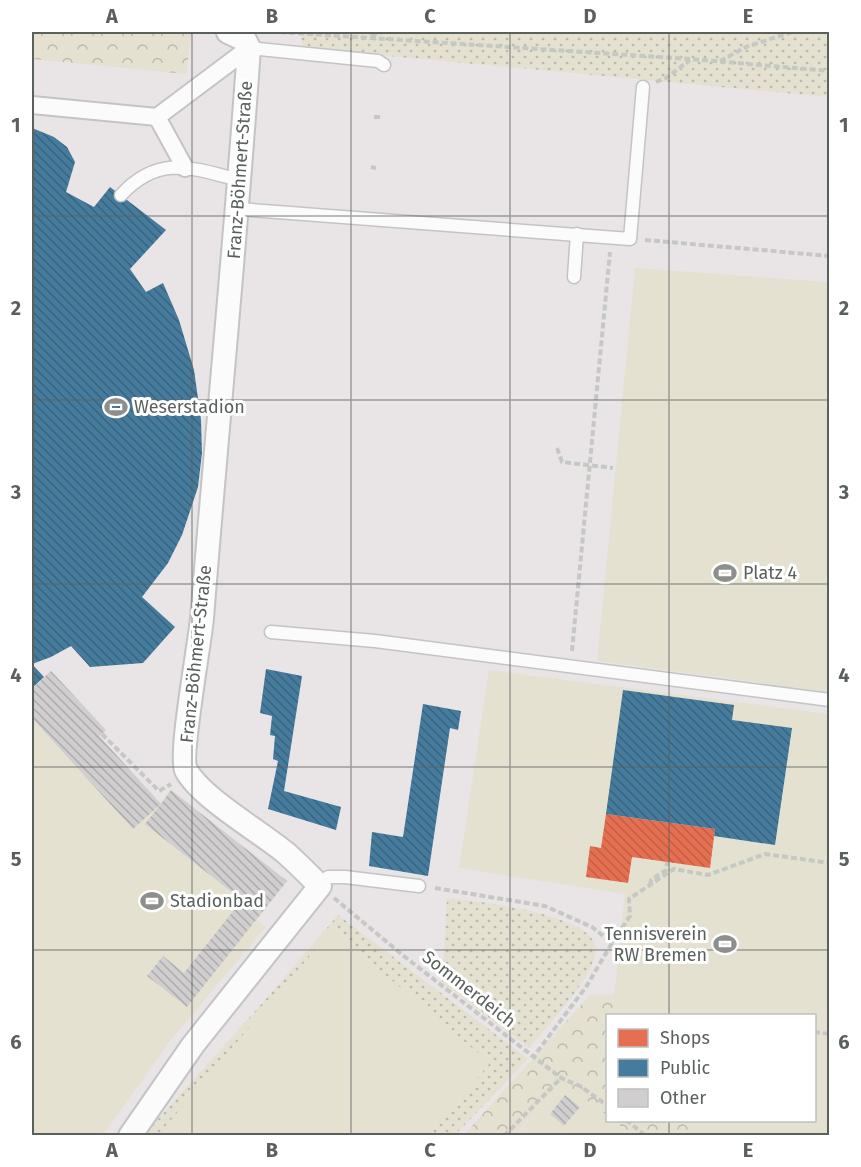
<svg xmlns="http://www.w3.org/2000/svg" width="861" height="1167" font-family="'Fira Sans',sans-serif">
  <defs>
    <pattern id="grass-dots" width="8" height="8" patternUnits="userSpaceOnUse" patternTransform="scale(1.5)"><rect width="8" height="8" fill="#e5e1d1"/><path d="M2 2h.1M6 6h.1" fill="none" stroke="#bdbaad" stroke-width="1.8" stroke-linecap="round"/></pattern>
    <pattern id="forest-crowns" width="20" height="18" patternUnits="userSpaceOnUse" patternTransform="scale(1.5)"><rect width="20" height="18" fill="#e5e1d1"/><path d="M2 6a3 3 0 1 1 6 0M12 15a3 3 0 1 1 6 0" fill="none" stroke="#bdbaad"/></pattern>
    <pattern id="shops-back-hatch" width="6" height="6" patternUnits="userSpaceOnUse" patternTransform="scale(1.5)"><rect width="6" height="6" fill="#e76f51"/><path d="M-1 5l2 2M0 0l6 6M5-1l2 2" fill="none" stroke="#be5f46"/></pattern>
    <pattern id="public-back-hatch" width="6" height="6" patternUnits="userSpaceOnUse" patternTransform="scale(1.5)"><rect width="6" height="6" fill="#457b9d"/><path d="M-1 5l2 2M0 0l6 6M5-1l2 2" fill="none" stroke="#3a647d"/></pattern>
    <pattern id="building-back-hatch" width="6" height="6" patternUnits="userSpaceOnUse" patternTransform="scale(1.5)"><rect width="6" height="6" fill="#d1cecf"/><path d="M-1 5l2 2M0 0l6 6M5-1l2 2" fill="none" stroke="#adabab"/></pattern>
  </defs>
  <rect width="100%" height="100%" fill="#e9e4e6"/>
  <g fill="url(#grass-dots)">
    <path d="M 300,32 L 829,32 L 829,97 L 303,48 Z"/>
    <path d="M 447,898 C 473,901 597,913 596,950 C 595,976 546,1028 529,1048 L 442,982 Z"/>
    <path d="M 338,915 L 528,1059 L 455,1135 L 147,1136 L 156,1121 L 258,1008 Z"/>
  </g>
  <g fill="url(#forest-crowns)">
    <path d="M 32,32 L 192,32 L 186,74 L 32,59 Z"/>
    <path d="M 614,994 L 612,1015 L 608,1016 L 607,1116 L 581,1096 L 559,1092 L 515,1135 L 463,1136 L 590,995 Z"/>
    <path d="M 613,1121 L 707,1121 L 705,1136 L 633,1135 Z"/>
  </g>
  <g fill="#e5e1d1">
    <path d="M 32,128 C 52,132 64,144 75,162 L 66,192 L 94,207 L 110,187 L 166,230 L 130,269 L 146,292 L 163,283 C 205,376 220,467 169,560 C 162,573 151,585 142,597 L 175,627 L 143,663 L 90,667 L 71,646 L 33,664 L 43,677 L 51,671 L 106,730 L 99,736 L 160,803 L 171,790 L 287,881 L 257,920 L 266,927 L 171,1040 L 103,1135 L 32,1135 Z"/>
    <path d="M 635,268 L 829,282 L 829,692 L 597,661 Z"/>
    <path d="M 489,670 L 829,714 L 829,1135 L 705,1135 L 707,1121 L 814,1120 L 814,1016 L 612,1015 L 625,894 L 459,868 Z"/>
    <path d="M 332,930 L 490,1063 L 429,1135 L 158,1135 Z"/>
    <path d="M 559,1092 L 581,1096 L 607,1116 L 608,1120 L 613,1121 L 633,1135 L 515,1136 Z"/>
  </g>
  <path fill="url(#shops-back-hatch)" d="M 606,814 L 715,829 L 710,868 L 632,857 L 628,883 L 586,877 L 590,846 L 601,848 Z"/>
  <g fill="url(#public-back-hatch)">
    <path d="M 32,128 L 54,137 L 67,147 L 75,162 L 66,192 L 94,207 L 110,187 L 166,230 L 130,269 L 146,292 L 163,283 L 179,320 L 194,370 L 201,420 L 202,453 L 198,487 L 182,535 L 168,563 L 142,597 L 175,627 L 143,663 L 90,667 L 71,646 L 51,657 L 32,664 L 44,677 L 32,688 Z"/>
    <path d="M 266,669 L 302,676 L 284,791 L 341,807 L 336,830 L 268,809 L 278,761 L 273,759 L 275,736 L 270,735 L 272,716 L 260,713 Z"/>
    <path d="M 623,690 L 734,705 L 732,720 L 792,728 L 775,845 L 714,836 L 715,829 L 606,814 Z"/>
    <path d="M 423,704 L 461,711 L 458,730 L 450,728 L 428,876 L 369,866 L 372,832 L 403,837 Z"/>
  </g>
  <g fill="url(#building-back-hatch)">
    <path d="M 51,671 L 106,730 L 99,736 L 161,804 L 171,790 L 287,881 L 187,1007 L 147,976 L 163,956 L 184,973 L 242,900 L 145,824 L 161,804 L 133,829 L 32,718 L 32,689 Z"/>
    <path d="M 565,1095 L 580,1107 L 564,1126 L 550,1114 Z"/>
  </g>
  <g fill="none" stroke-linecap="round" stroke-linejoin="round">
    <g stroke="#c4c4c4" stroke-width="15">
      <g id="service">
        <path d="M 249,48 L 378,61 L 384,65"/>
        <path d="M 121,195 C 159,154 192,168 239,180"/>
        <path d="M 238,209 L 630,239 L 643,87"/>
        <path d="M 574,277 L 577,234"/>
        <path d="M 271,632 L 375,641 L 830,700"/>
        <path d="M 320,886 L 328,877 L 345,877 L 419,886"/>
      </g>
    </g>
    <g stroke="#c4c4c4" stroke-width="20">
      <g id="pedestrian">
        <path d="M 32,105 L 157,117 L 249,48"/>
        <path d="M 157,117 L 185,168"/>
      </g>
    </g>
    <g stroke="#c4c4c4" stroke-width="26">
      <path id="minor" d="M 130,1136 L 193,1045 L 320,886 C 309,875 298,864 287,854 C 261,832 201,798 186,770 C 179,756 200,642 202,618 C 217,428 236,238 249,48 L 245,40 L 228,32"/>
    </g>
    <g stroke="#c6c8c3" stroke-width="4" stroke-dasharray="6 3" stroke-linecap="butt">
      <path d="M 280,32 L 690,59 L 830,71"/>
      <path d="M 371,36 L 382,32"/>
      <path d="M 720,61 L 746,47 L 792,32"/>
      <path d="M 656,82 L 666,78 L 690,60"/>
      <path d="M 374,117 L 382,117"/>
      <path d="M 371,167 L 376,168"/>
      <path d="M 645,240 L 830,256"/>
      <path d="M 557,448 L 562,462 L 613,468"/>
      <path d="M 572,651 L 610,252"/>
      <path d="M 102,734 L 159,791 L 171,784"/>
      <path d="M 650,885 L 651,880 L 666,870 L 667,862"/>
      <path d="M 435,888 L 545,906 L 592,927 L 612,943 L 586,987 L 534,1056"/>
      <path d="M 334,898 L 405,957 L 561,1078 L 580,1086 L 608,1106"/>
      <path d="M 612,943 L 630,916 L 629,899 L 674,869 L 708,875 L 765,854 L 830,863"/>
      <path d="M 814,1032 L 830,1034"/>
      <path d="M 626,1120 L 646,1136"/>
      <path d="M 504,1136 L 561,1078"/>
    </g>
    <use href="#service" stroke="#fcfbfb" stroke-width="12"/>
    <use href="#pedestrian" stroke="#fcfbfb" stroke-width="16"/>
    <use href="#minor" stroke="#fcfbfb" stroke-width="22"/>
  </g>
  <path fill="none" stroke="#5a615d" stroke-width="1.5" stroke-opacity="0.55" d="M 192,32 L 192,1136M 351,32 L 351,1136M 510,32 L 510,1136M 669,32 L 669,1016M 32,216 L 830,216M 32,400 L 830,400M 32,584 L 830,584M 32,767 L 830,767M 32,950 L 830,950M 669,1120 L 669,1136"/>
  <defs>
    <g id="stadium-bare" transform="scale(1.8)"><path d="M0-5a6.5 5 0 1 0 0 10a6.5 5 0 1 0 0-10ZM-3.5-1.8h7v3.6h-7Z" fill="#8c8f8d" stroke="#fff" stroke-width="2.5" paint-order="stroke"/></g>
  </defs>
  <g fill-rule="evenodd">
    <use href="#stadium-bare" x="116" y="407"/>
    <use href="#stadium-bare" x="725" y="573"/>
    <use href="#stadium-bare" x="152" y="901"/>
    <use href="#stadium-bare" x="725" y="944"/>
  </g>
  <g text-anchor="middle" stroke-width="6" stroke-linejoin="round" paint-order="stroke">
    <g font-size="18" fill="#5a615d" stroke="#fff">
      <text transform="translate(240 170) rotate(-86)" y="6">Franz-Böhmert-Straße</text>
      <text transform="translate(196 654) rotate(-84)" y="6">Franz-Böhmert-Straße</text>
      <text transform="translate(469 989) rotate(38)" y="6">Sommerdeich</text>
    </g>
    <g font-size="18" fill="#5a615d" stroke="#fff" text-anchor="start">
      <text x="134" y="413">Weserstadion</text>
      <text x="743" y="579">Platz 4</text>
      <text x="170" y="907">Stadionbad</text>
      <text x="707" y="940" text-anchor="end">Tennisverein<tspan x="707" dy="21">RW Bremen</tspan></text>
    </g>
  </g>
  <rect width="861" height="1167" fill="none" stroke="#ffffff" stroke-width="66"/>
  <rect x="606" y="1014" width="210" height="108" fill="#ffffff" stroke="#bdc0be" stroke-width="1.5"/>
  <rect x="618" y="1029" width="30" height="18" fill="#e76f51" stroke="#bdc0be" stroke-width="1.5"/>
  <text x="660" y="1044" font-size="18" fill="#5a615d">Shops</text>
  <rect x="618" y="1059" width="30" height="18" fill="#457b9d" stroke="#bdc0be" stroke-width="1.5"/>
  <text x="660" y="1074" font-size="18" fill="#5a615d">Public</text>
  <rect x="618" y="1089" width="30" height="18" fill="#d1cecf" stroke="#bdc0be" stroke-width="1.5"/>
  <text x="660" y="1104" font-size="18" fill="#5a615d">Other</text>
  <rect x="33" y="33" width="795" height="1101" fill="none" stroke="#5a615d" stroke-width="2"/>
  <g font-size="20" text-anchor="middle" font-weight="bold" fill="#5a615d">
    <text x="112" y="23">A</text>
    <text x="272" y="23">B</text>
    <text x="430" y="23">C</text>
    <text x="590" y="23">D</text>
    <text x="748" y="23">E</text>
    <text x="16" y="132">1</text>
    <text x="844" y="132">1</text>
    <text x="16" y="315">2</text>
    <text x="844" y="315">2</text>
    <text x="16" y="499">3</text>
    <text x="844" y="499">3</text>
    <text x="16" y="682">4</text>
    <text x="844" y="682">4</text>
    <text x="16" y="866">5</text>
    <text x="844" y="866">5</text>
    <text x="16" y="1049">6</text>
    <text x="844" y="1049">6</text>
    <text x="112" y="1157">A</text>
    <text x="272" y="1157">B</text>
    <text x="430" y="1157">C</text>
    <text x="590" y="1157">D</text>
    <text x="748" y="1157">E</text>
  </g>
</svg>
